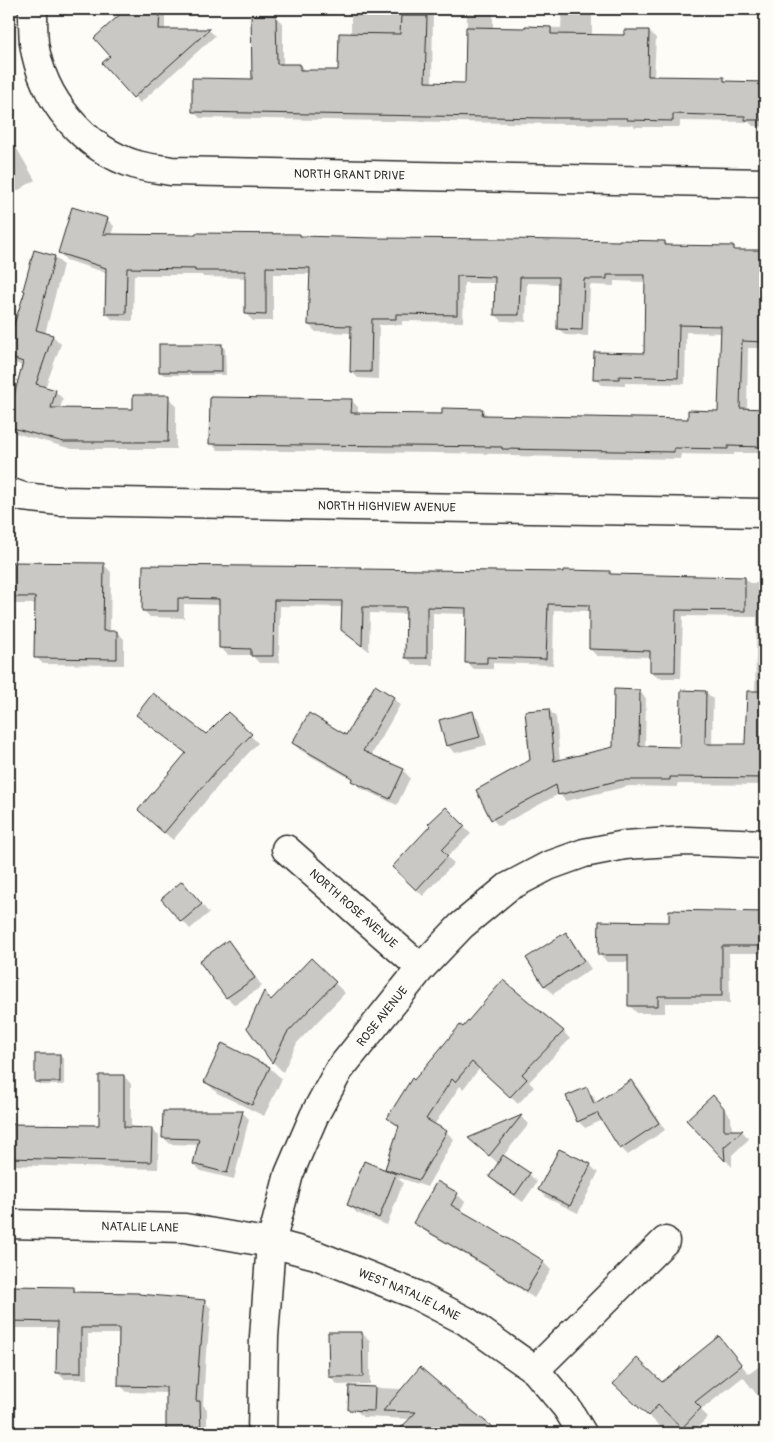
<svg xmlns="http://www.w3.org/2000/svg" width="774" height="1442" font-family="Pangolin,sans-serif">
  <rect width="100%" height="100%" fill="#fdfcf7"/>
  <filter id="ink" filterUnits="userSpaceOnUse"><feTurbulence type="fractalNoise" baseFrequency=".02" numOctaves="2"/><feDisplacementMap in="SourceGraphic" scale="10" xChannelSelector="R" yChannelSelector="G"/><feConvolveMatrix kernelMatrix="1 2 1 2 8 2 1 2 1" color-interpolation-filters="sRGB"/></filter>
  <g filter="url(#ink)">
    <g fill="#0003" fill-rule="evenodd">
      <path d="M 101,9 L 165,9 L 165,30 L 210,31 L 215,36 L 140,103 L 104,63 L 112,56 L 124,12 L 104,12 Z"/>
      <path d="M 351,9 L 493,9 L 493,29 L 527,29 L 527,27 L 561,28 L 562,9 L 592,9 L 592,36 L 625,36 L 649,31 L 656,38 L 654,77 L 724,79 L 728,83 L 765,83 L 765,127 L 753,126 L 749,122 L 680,121 L 680,127 L 635,127 L 633,125 L 200,118 L 193,111 L 253,80 L 276,17 L 283,24 L 283,65 L 300,65 L 305,71 L 340,71 L 351,34 ZM 433,11 L 467,12 L 466,84 L 432,84 Z"/>
      <path d="M 9,135 L 35,180 L 9,196 Z"/>
      <path d="M 107,219 L 114,226 L 111,235 L 665,242 L 669,246 L 733,247 L 737,251 L 765,252 L 765,348 L 748,348 L 747,410 L 765,410 L 765,453 L 734,453 L 734,455 L 681,454 L 680,459 L 511,456 L 509,454 L 218,450 L 211,443 L 351,400 L 358,407 L 358,414 L 443,415 L 482,410 L 488,416 L 689,420 L 719,412 L 722,333 L 686,332 L 685,384 L 625,383 L 625,386 L 602,385 L 595,378 L 645,355 L 646,282 L 614,281 L 614,286 L 590,285 L 588,336 L 565,335 L 558,328 L 559,284 L 527,283 L 526,322 L 502,321 L 495,314 L 496,283 L 464,283 L 463,322 L 402,321 L 402,325 L 379,325 L 378,379 L 358,378 L 351,371 L 352,333 L 316,332 L 309,325 L 311,274 L 273,274 L 273,321 L 253,321 L 246,314 L 246,278 L 203,277 L 202,275 L 134,275 L 133,321 L 113,320 L 106,313 L 107,273 L 66,260 L 59,252 Z"/>
      <path d="M 35,251 L 55,257 L 63,265 L 45,334 L 53,336 L 61,344 L 45,388 L 55,391 L 63,399 L 60,409 L 134,410 L 168,397 L 176,405 L 176,449 L 72,449 L 15,433 L 9,427 L 9,419 L 23,366 L 9,361 L 9,316 L 17,318 Z"/>
      <path d="M 222,346 L 225,349 L 226,375 L 164,375 L 160,372 Z"/>
      <path d="M 9,563 L 103,564 L 111,572 L 110,632 L 117,632 L 124,639 L 124,665 L 43,664 L 36,657 L 36,604 L 9,604 Z"/>
      <path d="M 144,566 L 360,568 L 362,570 L 564,574 L 609,572 L 612,575 L 745,578 L 750,583 L 765,583 L 765,785 L 677,784 L 677,787 L 629,786 L 566,801 L 559,794 L 499,826 L 492,819 L 477,791 L 531,761 L 549,710 L 556,717 L 560,761 L 614,748 L 639,691 L 646,698 L 645,747 L 681,748 L 706,692 L 713,699 L 712,745 L 746,745 L 755,693 L 757,617 L 683,616 L 681,678 L 658,678 L 651,671 L 651,657 L 597,656 L 590,649 L 591,611 L 554,610 L 553,665 L 493,663 L 493,669 L 474,669 L 467,662 L 467,614 L 433,613 L 433,665 L 414,665 L 407,658 L 407,614 L 370,613 L 369,651 L 350,637 L 343,607 L 280,606 L 279,663 L 259,663 L 252,655 L 228,655 L 221,648 L 221,605 L 184,604 L 184,618 L 150,617 L 143,610 Z"/>
      <path d="M 393,698 L 400,705 L 371,756 L 403,770 L 410,778 L 397,805 L 360,788 L 353,780 L 300,750 L 293,743 L 347,737 Z"/>
      <path d="M 472,712 L 480,720 L 487,745 L 455,753 L 447,745 Z"/>
      <path d="M 228,713 L 258,743 L 224,779 L 173,840 L 147,818 L 187,754 L 146,723 L 138,715 L 206,736 Z"/>
      <path d="M 446,809 L 471,834 L 447,857 L 454,863 L 423,896 L 393,867 Z"/>
      <path d="M 190,890 L 209,913 L 190,929 L 163,899 Z"/>
      <path d="M 717,913 L 765,914 L 765,1009 L 761,1004 L 764,953 L 729,953 L 730,1003 L 665,1003 L 665,1013 L 637,1013 L 629,1005 L 629,962 L 607,962 L 599,954 L 670,923 Z"/>
      <path d="M 565,934 L 573,942 L 591,969 L 553,994 L 545,986 L 528,958 Z"/>
      <path d="M 228,942 L 236,950 L 262,986 L 235,1005 L 227,998 L 201,961 Z"/>
      <path d="M 311,960 L 345,993 L 297,1043 L 283,1072 L 273,1062 L 248,1028 L 265,993 L 272,1001 Z"/>
      <path d="M 463,1029 L 563,1031 L 570,1039 L 529,1082 L 534,1087 L 518,1104 L 480,1068 L 463,1089 L 460,1086 L 434,1125 L 446,1132 L 454,1139 L 427,1187 L 397,1177 L 403,1183 L 387,1225 L 357,1213 L 349,1205 L 391,1173 L 386,1169 L 400,1128 L 388,1118 L 414,1081 Z"/>
      <path d="M 223,1045 L 270,1068 L 282,1079 L 264,1116 L 217,1093 L 205,1081 Z"/>
      <path d="M 60,1056 L 64,1059 L 64,1085 L 40,1085 L 36,1081 Z"/>
      <path d="M 124,1076 L 131,1084 L 131,1128 L 151,1129 L 159,1136 L 158,1169 L 9,1165 L 9,1125 L 100,1127 Z"/>
      <path d="M 631,1081 L 638,1088 L 665,1130 L 628,1155 L 621,1148 L 603,1120 L 585,1128 L 578,1121 L 586,1089 L 593,1096 L 597,1104 Z"/>
      <path d="M 721,1105 L 731,1117 L 732,1131 L 742,1131 L 749,1139 L 732,1155 L 732,1167 L 688,1120 Z"/>
      <path d="M 242,1112 L 249,1119 L 234,1179 L 201,1171 L 194,1164 L 199,1145 L 170,1144 L 163,1137 Z"/>
      <path d="M 521,1117 L 529,1124 L 503,1156 L 529,1174 L 537,1182 L 523,1202 L 498,1185 L 490,1177 L 499,1164 L 470,1139 Z"/>
      <path d="M 560,1150 L 590,1165 L 598,1173 L 578,1213 L 547,1198 L 540,1190 Z"/>
      <path d="M 765,1184 L 765,1196 L 759,1190 Z"/>
      <path d="M 457,1194 L 465,1202 L 460,1211 L 543,1262 L 551,1270 L 534,1298 L 493,1271 L 423,1230 L 415,1223 Z"/>
      <path d="M 9,1287 L 74,1288 L 80,1294 L 204,1301 L 211,1308 L 207,1351 L 206,1351 L 203,1405 L 207,1409 L 207,1433 L 168,1433 L 167,1393 L 127,1392 L 120,1385 L 120,1334 L 88,1334 L 88,1379 L 64,1379 L 57,1372 L 58,1328 L 9,1328 Z"/>
      <path d="M 765,1301 L 765,1311 L 761,1305 Z"/>
      <path d="M 362,1333 L 370,1341 L 370,1384 L 338,1385 L 330,1377 Z"/>
      <path d="M 719,1338 L 749,1374 L 765,1362 L 765,1405 L 743,1377 L 701,1410 L 708,1417 L 692,1433 L 667,1433 L 615,1384 L 662,1383 Z"/>
      <path d="M 420,1369 L 498,1433 L 398,1433 L 412,1419 L 363,1417 L 350,1404 L 350,1387 L 403,1389 Z"/>
    </g>
    <g fill="#c9c8c4" stroke="#2b2b2b">
      <path d="M 126,9 L 160,9 L 159,29 L 210,29 L 133,98 L 102,63 L 110,56 L 94,38 Z"/>
      <path d="M 251,15 L 276,15 L 277,64 L 300,64 L 300,70 L 338,70 L 339,33 L 400,34 L 401,16 L 427,16 L 425,82 L 465,83 L 466,27 L 525,28 L 525,26 L 551,27 L 551,34 L 624,35 L 624,30 L 649,30 L 648,76 L 724,77 L 724,81 L 765,82 L 765,120 L 745,120 L 745,116 L 673,114 L 673,121 L 627,120 L 627,118 L 545,118 L 192,112 L 192,78 L 252,79 Z"/>
      <path d="M 72,207 L 108,218 L 103,234 L 196,235 L 196,233 L 300,234 L 300,236 L 375,238 L 506,239 L 619,241 L 619,240 L 665,241 L 665,245 L 734,246 L 734,250 L 765,250 L 765,342 L 742,341 L 740,408 L 765,409 L 765,447 L 728,446 L 728,449 L 674,448 L 674,452 L 502,449 L 502,447 L 209,444 L 210,397 L 352,399 L 351,413 L 442,414 L 442,408 L 483,409 L 482,415 L 688,419 L 688,410 L 718,411 L 721,326 L 679,325 L 678,378 L 619,376 L 619,379 L 593,379 L 594,352 L 644,353 L 645,275 L 607,275 L 607,279 L 584,279 L 582,330 L 557,329 L 558,277 L 520,277 L 519,315 L 494,315 L 495,277 L 457,276 L 457,315 L 396,314 L 396,319 L 372,319 L 371,372 L 350,372 L 351,326 L 308,325 L 310,268 L 266,267 L 266,315 L 245,314 L 245,271 L 195,271 L 195,269 L 127,268 L 126,314 L 105,314 L 106,268 L 58,253 Z"/>
      <path d="M 34,250 L 55,256 L 36,330 L 53,335 L 36,384 L 56,390 L 51,408 L 133,409 L 133,395 L 169,395 L 168,442 L 64,442 L 9,427 L 9,414 L 23,362 L 9,357 L 9,339 L 25,291 L 23,290 Z"/>
      <rect x="159" y="344" width="63" height="28"/>
      <path d="M 9,562 L 104,563 L 103,631 L 117,631 L 117,659 L 34,658 L 35,597 L 9,597 Z"/>
      <path d="M 143,565 L 361,567 L 361,569 L 563,572 L 563,570 L 610,571 L 610,574 L 745,577 L 745,611 L 676,610 L 675,672 L 650,672 L 650,651 L 589,649 L 589,605 L 548,604 L 546,659 L 487,657 L 487,663 L 465,663 L 466,608 L 427,607 L 427,658 L 405,658 L 406,607 L 363,607 L 362,646 L 341,630 L 342,601 L 274,600 L 273,656 L 251,656 L 251,649 L 219,648 L 219,599 L 178,598 L 178,611 L 142,611 Z"/>
      <path d="M 375,685 L 394,697 L 363,751 L 404,769 L 390,799 L 351,781 L 353,778 L 292,743 L 309,713 L 346,735 Z"/>
      <path d="M 614,689 L 640,690 L 639,746 L 680,747 L 681,690 L 706,691 L 705,744 L 745,744 L 747,691 L 765,691 L 765,778 L 670,777 L 670,780 L 621,780 L 558,795 L 556,785 L 491,820 L 476,790 L 530,760 L 525,711 L 549,709 L 554,761 L 613,747 Z"/>
      <path d="M 153,693 L 206,734 L 228,712 L 252,734 L 216,771 L 164,833 L 138,810 L 186,753 L 136,715 Z"/>
      <path d="M 473,711 L 480,737 L 446,746 L 439,720 Z"/>
      <path d="M 446,807 L 465,826 L 442,850 L 448,856 L 416,890 L 392,867 L 430,826 L 428,824 Z"/>
      <path d="M 182,881 L 202,904 L 181,922 L 161,899 Z"/>
      <path d="M 669,910 L 765,912 L 765,946 L 722,946 L 722,996 L 658,996 L 658,1006 L 628,1006 L 628,955 L 598,955 L 599,921 L 669,922 Z"/>
      <path d="M 566,932 L 584,961 L 544,986 L 526,958 Z"/>
      <path d="M 228,940 L 255,978 L 226,998 L 199,961 Z"/>
      <path d="M 311,958 L 336,982 L 287,1033 L 272,1063 L 247,1028 L 264,991 L 271,1000 Z"/>
      <path d="M 503,980 L 564,1031 L 522,1074 L 527,1079 L 510,1097 L 472,1062 L 455,1082 L 452,1079 L 426,1119 L 447,1131 L 419,1180 L 385,1169 L 399,1126 L 387,1118 L 412,1078 L 414,1080 L 460,1025 L 463,1027 Z"/>
      <path d="M 222,1043 L 270,1067 L 252,1105 L 204,1082 Z"/>
      <rect x="35" y="1054" width="25" height="28"/>
      <path d="M 99,1075 L 124,1075 L 124,1127 L 152,1128 L 151,1162 L 9,1158 L 9,1124 L 99,1125 Z"/>
      <path d="M 631,1080 L 659,1123 L 620,1149 L 597,1113 L 577,1122 L 566,1096 L 587,1087 L 594,1104 Z"/>
      <path d="M 713,1095 L 724,1108 L 724,1130 L 743,1130 L 724,1147 L 725,1161 L 686,1120 Z"/>
      <path d="M 163,1111 L 243,1111 L 227,1173 L 193,1164 L 199,1139 L 162,1138 Z"/>
      <path d="M 522,1115 L 489,1156 L 468,1138 Z"/>
      <path d="M 559,1149 L 591,1164 L 570,1206 L 538,1190 Z"/>
      <path d="M 503,1155 L 530,1173 L 515,1195 L 489,1177 Z"/>
      <path d="M 364,1161 L 396,1174 L 379,1218 L 347,1205 Z"/>
      <path d="M 437,1181 L 458,1193 L 451,1205 L 486,1225 L 544,1261 L 526,1291 L 487,1266 L 413,1223 Z"/>
      <path d="M 9,1286 L 74,1287 L 74,1292 L 139,1293 L 139,1294 L 205,1300 L 201,1345 L 200,1345 L 196,1401 L 200,1401 L 201,1433 L 166,1433 L 166,1387 L 118,1386 L 119,1328 L 81,1328 L 81,1373 L 56,1373 L 57,1322 L 9,1321 Z"/>
      <path d="M 328,1332 L 362,1332 L 363,1377 L 329,1377 Z"/>
      <path d="M 719,1336 L 742,1365 L 695,1402 L 701,1408 L 682,1428 L 658,1405 L 648,1416 L 613,1384 L 637,1358 L 662,1382 Z"/>
      <path d="M 420,1367 L 455,1397 L 500,1433 L 396,1433 L 416,1412 L 383,1411 Z"/>
      <path d="M 349,1386 L 375,1387 L 374,1411 L 348,1410 Z"/>
    </g>
    <g fill="none" stroke-linecap="round" stroke-linejoin="round">
      <g stroke="#2b2b2b" stroke-width="31">
        <g id="minor">
          <path id="s1" d="M 33,9 C 33,20 33,32 34,43 C 42,98 83,149 137,165 C 148,168 160,169 171,171 L 765,183"/>
          <path id="s2" d="M 9,492 L 23,497 L 60,501 L 765,513"/>
          <path id="s3" d="M 286,849 L 421,968"/>
          <path id="s4" d="M 9,1224 L 185,1228 L 271,1243 L 316,1255 L 414,1294 L 466,1321 L 535,1370 L 567,1408 L 582,1433"/>
          <path d="M 535,1370 L 665,1241"/>
          <path id="s5" d="M 262,1433 L 264,1337 L 271,1243 L 289,1174 L 314,1116 L 339,1070 L 421,968 L 461,926 L 508,887 L 548,866 L 584,853 L 625,845 L 686,841 L 765,844"/>
        </g>
      </g>
      <use href="#minor" stroke="#fdfcf7" stroke-width="28"/>
    </g>
  </g>
  <g text-anchor="middle" stroke-width="5" stroke-linejoin="round" paint-order="stroke">
    <g font-size="12" fill="#2b2b2b" stroke="#fdfcf7">
      <text dy="4" stroke="none"><textPath href="#s1" startOffset="415">NORTH GRANT DRIVE</textPath></text>
      <text dy="4" stroke="none"><textPath href="#s2" startOffset="379">NORTH HIGHVIEW AVENUE</textPath></text>
      <text dy="4" stroke="none"><textPath href="#s3" startOffset="90">NORTH ROSE AVENUE</textPath></text>
      <text dy="4" stroke="none"><textPath href="#s5" startOffset="446">ROSE AVENUE</textPath></text>
      <text dy="4" stroke="none"><textPath href="#s4" startOffset="131">NATALIE LANE</textPath></text>
      <text dy="4" stroke="none"><textPath href="#s4" startOffset="411">WEST NATALIE LANE</textPath></text>
    </g>
  </g>
  <rect width="774" height="1442" fill="none" stroke="#fdfcf7" stroke-width="30"/>
  <rect x="15" y="15" width="744" height="1412" fill="none" stroke="#2b2b2b" stroke-width="2" filter="url(#ink)"/>
</svg>
